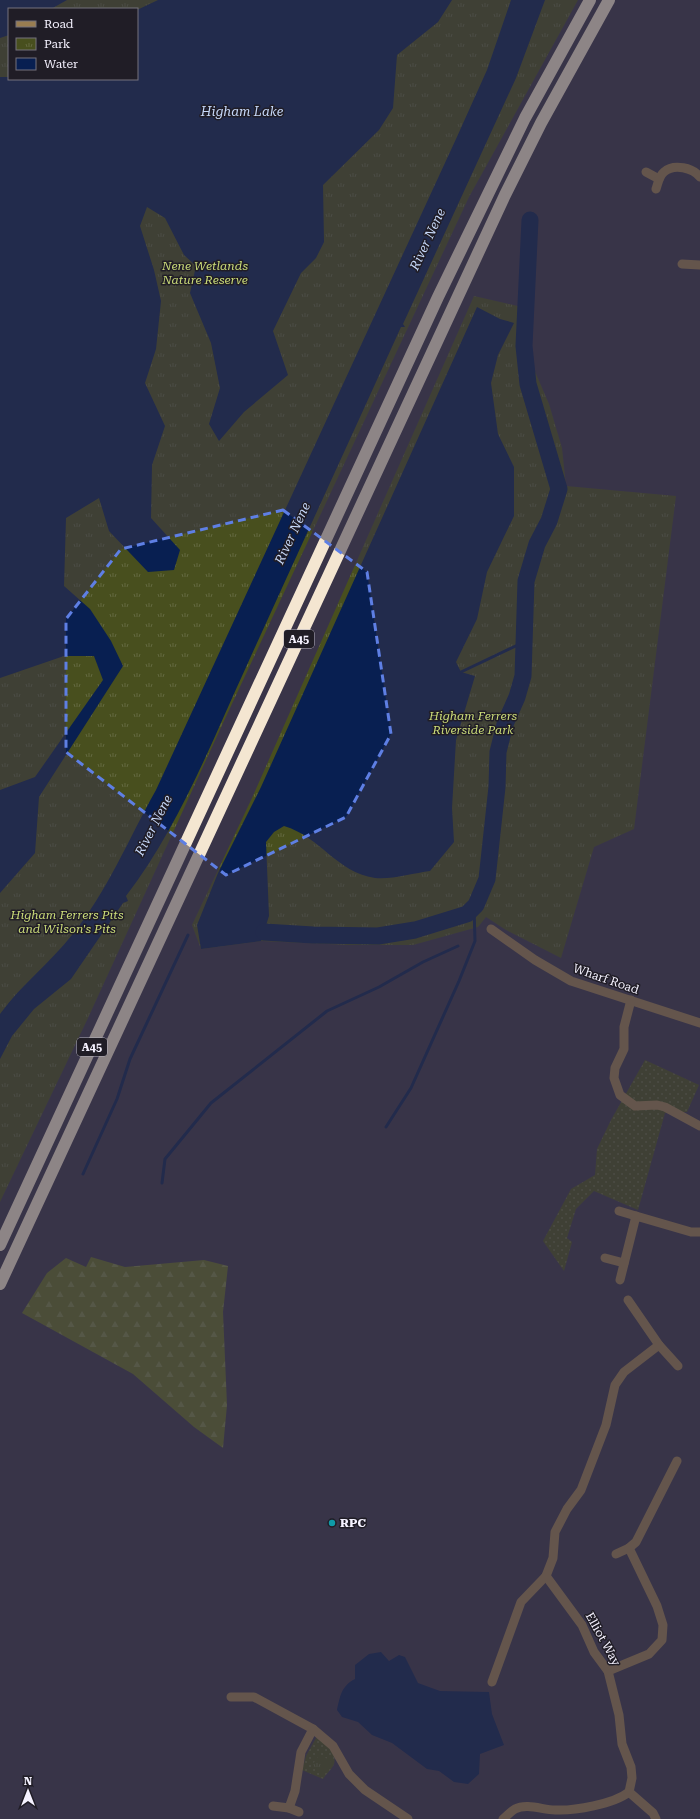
<svg xmlns="http://www.w3.org/2000/svg" width="700" height="1819" font-family="'Roboto Serif',serif">
  <defs>
    <pattern id="grass-dots" width="8" height="8" patternUnits="userSpaceOnUse"><rect width="8" height="8" fill="#484f1e"/><path d="M2 2h.1M6 6h.1" fill="none" stroke="#636940" stroke-width="1.8" stroke-linecap="round"/></pattern>
    <pattern id="forest-firs" width="22" height="20" patternUnits="userSpaceOnUse"><rect width="22" height="20" fill="#626c25"/><path d="M5 1l3.5 6h-7zM16 11l3.5 6h-7z" fill="#798146"/></pattern>
    <pattern id="park-tufts" width="24" height="20" patternUnits="userSpaceOnUse"><rect width="24" height="20" fill="#484f1e"/><path d="M3 7l-1-3M5 7V3M7 7l1-3M15 17l-1-3M17 17v-4M19 17l1-3" fill="none" stroke="#636940"/></pattern>
  </defs>
  <rect width="100%" height="100%" fill="#393448"/>
  <g fill="url(#grass-dots)">
    <path d="M 645,1060 L 699,1085 L 687,1112 L 665,1113 L 638,1210 L 594,1191 L 576,1209 L 567,1238 L 572,1242 L 564,1271 L 543,1241 L 571,1189 L 595,1175 L 597,1149 L 611,1120 Z"/>
    <path d="M 316,1738 C 325,1739 338,1754 334,1764 C 332,1769 326,1774 323,1779 L 302,1770 L 306,1756 Z"/>
  </g>
  <path fill="url(#forest-firs)" d="M 91,1257 L 125,1267 L 204,1260 L 228,1266 L 223,1312 L 227,1405 L 223,1448 L 194,1427 L 133,1374 L 22,1313 L 47,1273 L 66,1258 L 86,1267 Z"/>
  <g fill="url(#park-tufts)" fill-rule="evenodd">
    <path d="M 0,0 L 578,0 L 469,197 L 223,723 L 88,1018 L 0,1202 ZM 9,9 L 137,9 L 137,79 L 9,79 Z"/>
    <path d="M 474,296 L 526,308 L 524,346 L 549,404 L 562,448 L 566,486 L 676,496 L 634,829 L 594,847 L 561,958 L 506,930 L 486,917 L 478,927 L 413,945 L 349,945 L 261,941 L 201,949 L 192,925 L 252,798 Z"/>
    <path d="M 320,1754 L 332,1762 L 323,1774 L 312,1765 Z"/>
  </g>
  <g fill="#081f51">
    <path d="M 0,0 L 67,0 L 51,9 L 9,9 L 9,35 L 0,38 Z"/>
    <path d="M 158,0 L 452,0 L 438,22 L 397,55 L 393,108 L 379,130 L 323,185 L 324,242 L 316,258 L 301,273 L 273,331 L 288,375 L 244,412 L 219,441 L 209,424 L 220,388 L 211,343 L 190,293 L 196,266 L 184,255 L 165,218 L 147,207 L 140,226 L 154,270 L 161,301 L 156,349 L 145,383 L 165,426 L 152,465 L 151,518 L 180,550 L 174,570 L 148,572 L 109,531 L 99,498 L 66,518 L 64,586 L 90,609 L 111,641 L 123,666 L 39,797 L 35,853 L 0,893 L 0,790 L 35,777 L 103,680 L 94,656 L 64,656 L 0,678 L 0,77 L 9,77 L 9,79 L 137,79 L 137,10 Z"/>
    <path d="M 511,0 L 545,0 L 516,78 L 403,324 L 405,327 L 401,327 C 350,440 298,552 247,665 C 211,743 179,827 126,896 L 128,901 L 123,903 L 71,979 L 34,1009 L 12,1036 L 0,1059 L 0,1014 C 21,985 50,963 72,935 C 107,892 129,838 156,790 L 456,139 L 487,70 Z"/>
    <path d="M 477,307 L 500,319 L 514,323 L 498,355 L 491,383 L 498,434 L 514,467 L 514,516 L 487,572 L 477,619 L 456,662 L 461,672 L 475,676 L 456,740 L 452,808 L 454,842 L 430,871 C 414,873 390,880 375,878 C 336,872 321,837 284,826 L 274,832 L 266,842 L 269,916 L 261,941 L 201,949 L 197,925 L 218,873 L 261,787 Z"/>
    <path d="M 381,1652 L 389,1661 L 399,1655 L 405,1657 L 418,1683 L 440,1691 L 489,1692 L 492,1714 L 504,1745 L 480,1754 L 479,1774 L 468,1784 L 454,1782 L 439,1771 L 427,1769 L 392,1743 L 372,1735 L 358,1722 L 342,1717 L 337,1710 C 340,1697 341,1686 355,1679 L 355,1665 L 369,1654 Z"/>
  </g>
  <g fill="none" stroke-linecap="round" stroke-linejoin="round">
    <g stroke="#081f51" stroke-width="3">
      <path d="M 461,672 L 524,642"/>
      <path d="M 386,1127 L 411,1088 L 459,981 L 475,941 L 474,907"/>
      <path d="M 83,1174 L 117,1099 L 130,1059 L 188,935"/>
      <path d="M 162,1183 L 165,1159 L 211,1103 L 327,1011 L 379,987 L 423,962 L 458,946"/>
    </g>
    <path stroke="#081f51" stroke-width="17" d="M 264,932 L 313,935 L 378,936 L 415,930 L 467,914 L 476,905 L 487,879 L 497,787 L 498,752 L 505,724 L 517,697 L 523,676 L 526,581 L 537,544 L 549,521 L 559,489 L 528,384 L 524,346 L 530,220"/>
    <g stroke="#997d51" stroke-width="9">
      <path d="M 646,172 L 659,179"/>
      <path d="M 656,189 C 658,183 659,176 664,172 C 674,163 693,168 700,177"/>
      <path d="M 682,264 L 700,265"/>
      <path d="M 491,929 L 535,960 L 571,981 L 700,1023"/>
      <path d="M 631,1000 L 624,1027 L 624,1049 L 615,1068 L 614,1078 L 620,1095 L 635,1106 L 657,1105 L 665,1107 L 700,1126"/>
      <path d="M 619,1211 L 636,1216"/>
      <path d="M 605,1258 L 624,1263"/>
      <path d="M 620,1280 L 636,1216 L 691,1232 L 700,1232"/>
      <path d="M 628,1300 L 659,1345 L 678,1366"/>
      <path d="M 616,1554 L 629,1548"/>
      <path d="M 546,1576 L 582,1625 L 594,1652 L 608,1671 L 619,1715 L 622,1744 L 631,1767 L 632,1778 L 629,1792"/>
      <path d="M 608,1671 L 649,1654 L 662,1640 L 663,1625 L 657,1606 L 629,1548 L 636,1542 L 677,1461"/>
      <path d="M 492,1682 L 521,1602 L 546,1576 L 553,1558 L 555,1532 L 567,1509 L 581,1490 L 606,1425 L 615,1385 L 624,1372 L 659,1345"/>
      <path d="M 231,1697 L 254,1697 L 313,1729 L 333,1746 L 349,1774 L 365,1790 L 408,1819"/>
      <path d="M 629,1792 L 653,1813 L 656,1819"/>
      <path d="M 273,1806 L 289,1808 L 299,1812"/>
      <path d="M 289,1808 L 295,1791 L 301,1752 L 313,1729"/>
      <path d="M 503,1819 C 507,1816 511,1811 515,1809 C 527,1803 543,1810 555,1810 C 574,1811 614,1804 629,1792"/>
    </g>
    <g stroke="#f4e6d1" stroke-width="12">
      <path d="M 0,1245 L 438,297 L 525,118 L 590,0"/>
      <path d="M 0,1284 L 505,195 L 541,123 L 609,0"/>
    </g>
  </g>
  <path d="M0 0H700V1819H0ZM 283,510 L 367,572 L 391,734 L 346,817 L 226,875 L 66,752 L 66,619 L 121,549 Z" fill="#393448" fill-opacity=".55" fill-rule="evenodd"/>
  <path fill="none" stroke="#5e7fe4" stroke-width="3" stroke-dasharray="8 5" stroke-linejoin="round" d="M 283,510 L 367,572 L 391,734 L 346,817 L 226,875 L 66,752 L 66,619 L 121,549 Z"/>
  <circle fill="#0f9aa8" stroke="#201d26" stroke-width="1.5" cx="332" cy="1523" r="4"/>
  <g text-anchor="middle" stroke-width="3" stroke-linejoin="round" paint-order="stroke">
    <g fill="#201d26" stroke="#b5b2be" stroke-width="1">
      <rect x="284" y="630" width="30" height="18" rx="3"/>
      <rect x="77" y="1038" width="30" height="18" rx="3"/>
    </g>
    <g font-size="11" font-weight="bold" fill="#f5f2ff">
      <text x="299" y="643">A45</text>
      <text x="92" y="1051">A45</text>
    </g>
    <g font-size="12" font-style="italic" fill="#cbdc79" stroke="#201d26">
      <text x="205" y="270">Nene Wetlands<tspan x="205" dy="14">Nature Reserve</tspan></text>
      <text x="473" y="720">Higham Ferrers<tspan x="473" dy="14">Riverside Park</tspan></text>
      <text x="67" y="919">Higham Ferrers Pits<tspan x="67" dy="14">and Wilson's Pits</tspan></text>
    </g>
    <g font-size="12" fill="#f5f2ff" stroke="#201d26">
      <text transform="translate(606 979) rotate(19)" y="4">Wharf Road</text>
      <text transform="translate(603 1639) rotate(61)" y="4">Elliot Way</text>
    </g>
    <g font-size="12" font-weight="bold" fill="#f5f2ff" stroke="#201d26" text-anchor="start">
      <text x="340" y="1527">RPC</text>
    </g>
    <g font-size="13" font-style="italic" fill="#c7d9fa" stroke="#201d26">
      <text x="242" y="116">Higham Lake</text>
      <text transform="translate(427 239) rotate(-65)" y="5">River Nene</text>
      <text transform="translate(292 533) rotate(-65)" y="5">River Nene</text>
      <text transform="translate(153 825) rotate(-63)" y="5">River Nene</text>
    </g>
  </g>
  <rect x="8" y="8" width="130" height="72" fill="#201d26" stroke="#75727d"/>
  <rect x="16" y="21" width="20" height="6" fill="#997d51" stroke="#75727d"/>
  <text x="44" y="28" font-size="12" fill="#f5f2ff">Road</text>
  <rect x="16" y="38" width="20" height="12" fill="url(#park-tufts)" stroke="#75727d"/>
  <text x="44" y="48" font-size="12" fill="#f5f2ff">Park</text>
  <rect x="16" y="58" width="20" height="12" fill="#081f51" stroke="#75727d"/>
  <text x="44" y="68" font-size="12" fill="#f5f2ff">Water</text>
  <g transform="translate(28 1791)" stroke="#201d26" stroke-width="3" paint-order="stroke">
  <path d="M0-3L7 15L0 10L-7 15Z" fill="#f5f2ff"/>
  <text y="-6" font-size="11" font-weight="bold" text-anchor="middle" fill="#f5f2ff">N</text>
  </g>
</svg>
